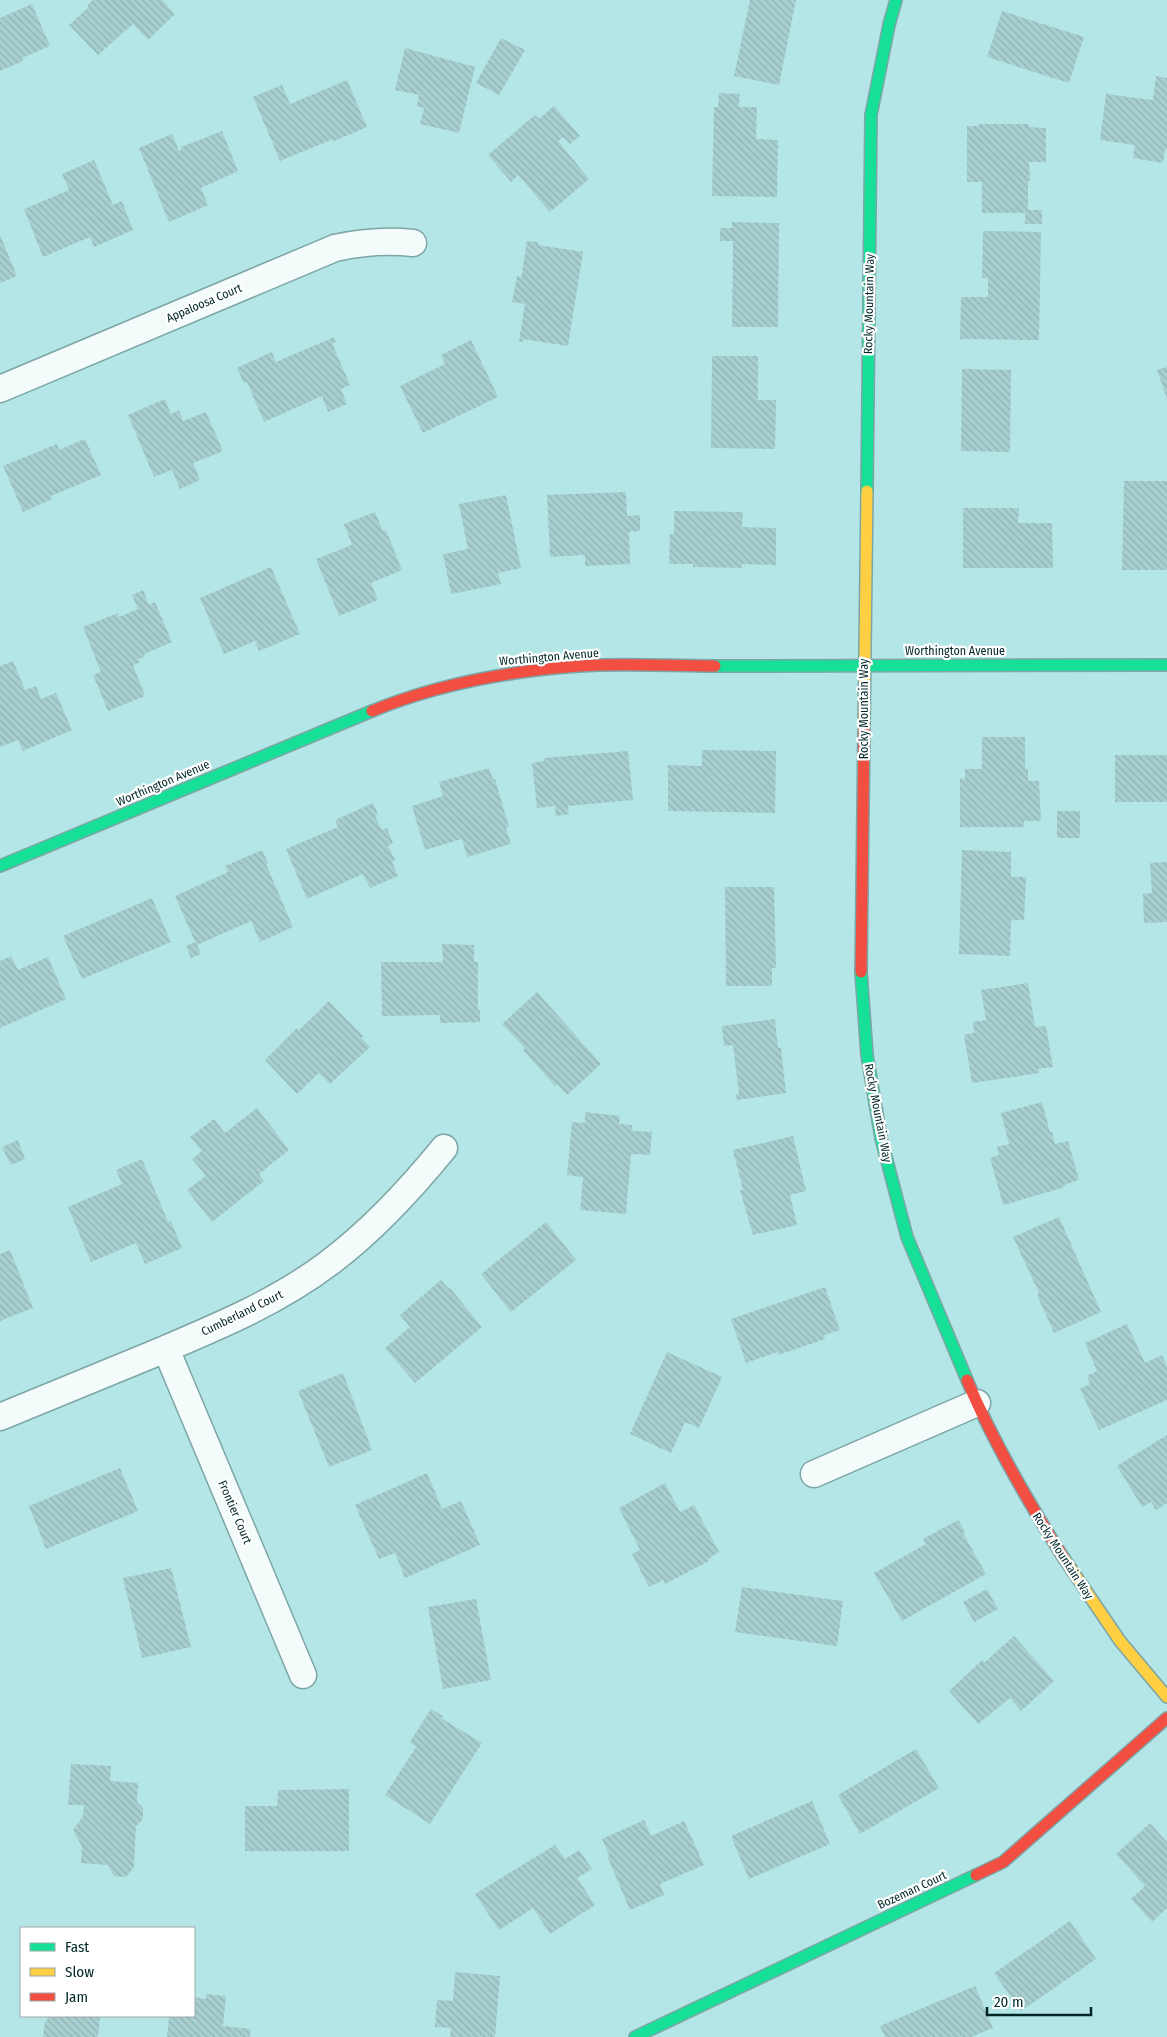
<svg xmlns="http://www.w3.org/2000/svg" width="1167" height="2037" font-family="'Fira Sans Condensed',sans-serif">
  <defs>
    <pattern id="building-back-hatch" width="6" height="6" patternUnits="userSpaceOnUse" patternTransform="scale(1.25)"><rect width="6" height="6" fill="#a8cfcf"/><path d="M-1 5l2 2M0 0l6 6M5-1l2 2" fill="none" stroke="#8fb2b2"/></pattern>
  </defs>
  <rect width="100%" height="100%" fill="#b5e6e7"/>
  <g fill="url(#building-back-hatch)">
    <path d="M 93,0 L 162,0 L 175,14 L 148,40 L 133,24 L 98,55 L 69,25 L 89,7 L 87,5 Z"/>
    <path d="M 750,0 L 796,0 L 779,85 L 734,76 Z"/>
    <path d="M 32,4 L 50,46 L 22,58 L 23,61 L 0,71 L 0,18 Z"/>
    <path d="M 1002,11 L 1084,37 L 1069,83 L 987,57 Z"/>
    <path d="M 501,38 L 525,50 L 499,95 L 476,83 Z"/>
    <path d="M 405,48 L 475,67 L 459,133 L 420,124 L 424,108 L 417,106 L 419,95 L 395,90 Z"/>
    <path d="M 1156,76 L 1167,78 L 1167,149 L 1165,149 L 1163,163 L 1133,158 L 1135,145 L 1100,140 L 1106,94 L 1153,100 Z"/>
    <path d="M 347,80 L 367,127 L 334,141 L 333,139 L 280,161 L 253,97 L 282,85 L 290,104 Z"/>
    <path d="M 719,93 L 740,94 L 739,107 L 757,107 L 756,139 L 778,140 L 777,197 L 712,196 L 714,107 L 718,107 Z"/>
    <path d="M 554,106 L 580,136 L 570,144 L 563,137 L 558,141 L 589,179 L 550,212 L 518,175 L 511,182 L 488,155 L 535,115 L 539,119 Z"/>
    <path d="M 979,124 L 1029,124 L 1029,127 L 1046,128 L 1046,162 L 1029,162 L 1030,181 L 1028,181 L 1028,210 L 1042,210 L 1042,224 L 1025,224 L 1025,213 L 982,213 L 982,182 L 967,182 L 967,126 L 979,126 Z"/>
    <path d="M 222,131 L 238,171 L 201,188 L 208,205 L 169,222 L 139,148 L 172,134 L 179,151 L 181,150 L 181,147 Z"/>
    <path d="M 94,160 L 113,205 L 122,201 L 133,230 L 94,247 L 90,237 L 43,257 L 24,209 L 69,190 L 62,174 Z"/>
    <path d="M 732,222 L 779,223 L 778,327 L 732,327 L 733,241 L 720,241 L 720,228 L 732,228 Z"/>
    <path d="M 983,231 L 1041,232 L 1039,340 L 960,339 L 961,297 L 988,297 L 988,278 L 982,278 Z"/>
    <path d="M 0,235 L 17,276 L 0,283 Z"/>
    <path d="M 527,241 L 538,242 L 538,245 L 583,252 L 568,346 L 523,339 L 523,342 L 519,341 L 525,304 L 512,302 L 517,276 L 521,278 Z"/>
    <path d="M 334,337 L 336,342 L 332,343 L 350,385 L 341,389 L 347,404 L 328,412 L 322,396 L 264,422 L 247,382 L 244,383 L 237,368 L 272,352 L 276,362 Z"/>
    <path d="M 471,340 L 498,397 L 423,433 L 400,386 L 445,364 L 441,355 Z"/>
    <path d="M 712,356 L 758,356 L 758,400 L 776,400 L 775,449 L 711,448 Z"/>
    <path d="M 1167,367 L 1167,399 L 1157,370 Z"/>
    <path d="M 962,369 L 1011,370 L 1010,452 L 961,451 Z"/>
    <path d="M 165,399 L 171,414 L 179,410 L 183,421 L 206,412 L 223,451 L 193,463 L 200,480 L 180,489 L 172,470 L 154,477 L 128,415 Z"/>
    <path d="M 85,439 L 101,475 L 51,496 L 52,499 L 23,512 L 3,466 L 57,444 L 59,450 Z"/>
    <path d="M 1124,481 L 1167,481 L 1167,570 L 1122,570 Z"/>
    <path d="M 626,492 L 627,516 L 640,515 L 640,531 L 629,532 L 630,564 L 585,566 L 585,555 L 550,557 L 547,495 Z"/>
    <path d="M 506,495 L 521,568 L 498,573 L 501,584 L 451,594 L 443,554 L 468,549 L 459,504 Z"/>
    <path d="M 963,508 L 1019,508 L 1018,523 L 1052,523 L 1053,568 L 963,568 Z"/>
    <path d="M 674,511 L 743,512 L 742,527 L 776,528 L 776,565 L 742,564 L 742,568 L 693,567 L 693,564 L 669,564 L 670,534 L 674,534 Z"/>
    <path d="M 375,512 L 383,531 L 386,530 L 402,570 L 371,583 L 378,600 L 339,616 L 316,559 L 352,545 L 344,524 Z"/>
    <path d="M 271,567 L 300,634 L 259,651 L 255,641 L 224,654 L 200,598 Z"/>
    <path d="M 143,590 L 149,605 L 155,602 L 172,642 L 144,654 L 145,657 L 138,659 L 139,663 L 133,665 L 145,696 L 108,711 L 93,675 L 101,672 L 83,627 L 118,613 L 119,617 L 138,609 L 132,595 Z"/>
    <path d="M 13,661 L 25,690 L 36,686 L 41,699 L 56,693 L 72,730 L 23,751 L 18,740 L 0,747 L 0,666 Z"/>
    <path d="M 982,737 L 1025,737 L 1025,769 L 1028,769 L 1028,781 L 1039,781 L 1041,821 L 1024,821 L 1024,827 L 960,827 L 960,778 L 965,779 L 965,769 L 982,769 Z"/>
    <path d="M 702,750 L 776,751 L 775,813 L 668,811 L 668,765 L 702,766 Z"/>
    <path d="M 628,751 L 633,800 L 568,806 L 569,814 L 556,816 L 555,806 L 537,808 L 532,763 L 544,761 L 544,758 Z"/>
    <rect x="1115" y="755" width="52" height="47"/>
    <path d="M 489,768 L 493,779 L 495,779 L 509,827 L 506,828 L 511,844 L 467,857 L 462,839 L 425,850 L 412,806 L 443,796 L 439,782 Z"/>
    <path d="M 373,803 L 378,814 L 375,816 L 382,830 L 387,828 L 393,843 L 388,846 L 395,860 L 392,862 L 398,876 L 370,888 L 363,874 L 307,899 L 286,849 L 338,827 L 335,820 Z"/>
    <rect x="1057" y="811" width="23" height="27"/>
    <path d="M 262,850 L 268,863 L 266,864 L 293,927 L 260,942 L 251,921 L 197,945 L 201,954 L 191,958 L 186,946 L 195,942 L 175,896 L 228,872 L 225,866 Z"/>
    <path d="M 962,850 L 1011,852 L 1011,877 L 1026,877 L 1024,920 L 1011,920 L 1010,956 L 959,954 Z"/>
    <path d="M 1167,862 L 1167,922 L 1144,923 L 1143,894 L 1152,893 L 1150,863 Z"/>
    <path d="M 725,887 L 774,887 L 776,968 L 772,968 L 772,986 L 726,986 Z"/>
    <path d="M 152,898 L 171,942 L 82,979 L 63,936 Z"/>
    <path d="M 442,944 L 474,945 L 474,962 L 478,962 L 478,1011 L 480,1010 L 480,1022 L 440,1023 L 440,1015 L 382,1016 L 381,962 L 443,962 Z"/>
    <path d="M 11,956 L 18,970 L 48,957 L 66,999 L 0,1028 L 0,961 Z"/>
    <path d="M 1028,983 L 1035,1027 L 1046,1026 L 1053,1067 L 1038,1069 L 1039,1073 L 972,1083 L 964,1035 L 974,1033 L 973,1022 L 986,1020 L 981,990 Z"/>
    <path d="M 537,992 L 601,1064 L 567,1095 L 557,1084 L 555,1086 L 523,1050 L 525,1048 L 502,1024 Z"/>
    <path d="M 329,1001 L 363,1036 L 361,1038 L 370,1047 L 330,1084 L 319,1073 L 297,1094 L 265,1060 L 297,1028 L 299,1030 Z"/>
    <path d="M 775,1019 L 778,1048 L 781,1048 L 786,1093 L 737,1100 L 736,1094 L 739,1094 L 733,1045 L 724,1046 L 722,1026 Z"/>
    <path d="M 1042,1102 L 1050,1132 L 1052,1132 L 1055,1144 L 1068,1141 L 1079,1180 L 1064,1185 L 1065,1187 L 1003,1205 L 990,1158 L 999,1155 L 997,1147 L 1009,1144 L 1001,1113 Z"/>
    <path d="M 257,1108 L 289,1150 L 259,1174 L 264,1181 L 212,1222 L 187,1190 L 206,1176 L 192,1159 L 202,1151 L 190,1137 L 214,1119 L 225,1133 Z"/>
    <path d="M 585,1112 L 620,1116 L 619,1124 L 632,1125 L 632,1131 L 652,1132 L 650,1155 L 631,1154 L 626,1214 L 580,1210 L 583,1177 L 567,1175 L 572,1122 L 585,1123 Z"/>
    <path d="M 793,1136 L 806,1191 L 790,1195 L 797,1225 L 753,1235 L 740,1190 L 743,1190 L 733,1150 Z"/>
    <path d="M 18,1140 L 25,1159 L 11,1165 L 2,1147 Z"/>
    <path d="M 142,1159 L 168,1222 L 171,1221 L 182,1248 L 145,1264 L 136,1243 L 91,1262 L 68,1207 L 122,1184 L 116,1170 Z"/>
    <path d="M 1059,1217 L 1101,1312 L 1054,1333 L 1037,1295 L 1039,1293 L 1013,1237 Z"/>
    <path d="M 546,1222 L 576,1260 L 511,1312 L 481,1274 Z"/>
    <path d="M 10,1250 L 33,1308 L 0,1321 L 0,1254 Z"/>
    <path d="M 441,1280 L 449,1289 L 450,1288 L 482,1327 L 415,1383 L 385,1348 L 410,1327 L 400,1315 Z"/>
    <path d="M 825,1287 L 840,1330 L 824,1335 L 825,1339 L 778,1355 L 778,1352 L 746,1363 L 731,1319 Z"/>
    <path d="M 1127,1324 L 1145,1363 L 1162,1355 L 1167,1367 L 1167,1400 L 1099,1430 L 1080,1389 L 1090,1384 L 1087,1376 L 1097,1371 L 1085,1343 Z"/>
    <path d="M 667,1352 L 722,1377 L 699,1428 L 685,1422 L 671,1453 L 630,1434 Z"/>
    <path d="M 343,1373 L 372,1450 L 329,1467 L 298,1391 Z"/>
    <path d="M 1167,1435 L 1167,1503 L 1156,1510 L 1151,1502 L 1142,1507 L 1117,1466 Z"/>
    <path d="M 120,1468 L 138,1511 L 46,1549 L 29,1506 Z"/>
    <path d="M 427,1473 L 442,1509 L 461,1501 L 480,1545 L 405,1578 L 395,1553 L 379,1559 L 355,1505 Z"/>
    <path d="M 665,1483 L 680,1512 L 694,1505 L 719,1552 L 708,1559 L 709,1561 L 665,1584 L 663,1580 L 649,1587 L 632,1554 L 640,1550 L 619,1508 Z"/>
    <path d="M 958,1520 L 965,1531 L 963,1533 L 986,1574 L 902,1621 L 874,1573 L 926,1544 L 923,1539 Z"/>
    <path d="M 171,1568 L 191,1647 L 142,1658 L 123,1578 Z"/>
    <path d="M 742,1587 L 843,1601 L 837,1646 L 735,1632 Z"/>
    <path d="M 987,1589 L 998,1609 L 974,1622 L 963,1602 Z"/>
    <path d="M 476,1599 L 491,1680 L 443,1689 L 428,1607 Z"/>
    <path d="M 1014,1636 L 1054,1681 L 1021,1711 L 1010,1698 L 978,1724 L 949,1691 L 982,1660 L 985,1662 Z"/>
    <path d="M 431,1709 L 443,1716 L 441,1718 L 482,1743 L 430,1824 L 385,1795 L 416,1747 L 410,1742 Z"/>
    <path d="M 916,1749 L 939,1788 L 860,1834 L 838,1795 Z"/>
    <path d="M 71,1764 L 111,1766 L 110,1781 L 138,1783 L 137,1802 L 143,1808 L 143,1819 L 136,1826 L 134,1867 L 126,1877 L 114,1876 L 108,1865 L 81,1863 L 82,1847 L 73,1830 L 83,1816 L 84,1805 L 68,1805 Z"/>
    <path d="M 349,1789 L 349,1851 L 245,1851 L 245,1806 L 277,1806 L 278,1790 Z"/>
    <path d="M 812,1801 L 830,1844 L 749,1879 L 731,1836 Z"/>
    <path d="M 644,1820 L 651,1836 L 684,1821 L 704,1865 L 660,1884 L 664,1895 L 630,1910 L 607,1856 L 609,1855 L 602,1839 Z"/>
    <path d="M 1150,1823 L 1167,1842 L 1167,1908 L 1152,1922 L 1131,1899 L 1145,1886 L 1116,1854 Z"/>
    <path d="M 555,1845 L 565,1859 L 579,1850 L 592,1869 L 577,1878 L 595,1905 L 550,1934 L 533,1908 L 499,1930 L 475,1894 Z"/>
    <path d="M 1070,1921 L 1096,1959 L 1021,2011 L 994,1973 Z"/>
    <path d="M 455,1972 L 500,1976 L 495,2037 L 450,2037 L 451,2028 L 435,2027 L 437,2000 L 453,2001 Z"/>
    <path d="M 975,1986 L 993,2028 L 971,2037 L 885,2037 L 880,2026 Z"/>
    <path d="M 206,1994 L 226,1996 L 223,2026 L 251,2029 L 250,2037 L 167,2037 L 169,2016 L 194,2016 L 194,1997 L 206,1999 Z"/>
    <path d="M 48,2016 L 100,2017 L 98,2037 L 43,2037 L 45,2021 L 47,2021 Z"/>
  </g>
  <g fill="none" stroke-linecap="round" stroke-linejoin="round">
    <g stroke="#7da5a6" stroke-width="29">
      <g id="street">
        <path d="M 0,389 L 335,248 C 362,242 385,240 413,243"/>
        <path d="M 166,1349 L 303,1675"/>
        <path d="M 0,1417 C 50,1396 101,1376 151,1355 C 212,1329 275,1304 329,1263 C 373,1230 409,1191 444,1148"/>
        <path d="M 814,1474 L 977,1403"/>
      </g>
    </g>
    <g stroke="#7da5a6" stroke-width="14">
      <g id="fast">
        <path d="M 867,491 L 871,115 L 889,25 L 896,0"/>
        <path d="M 715,666 L 1167,665"/>
        <path d="M 0,866 L 372,711"/>
        <path d="M 861,972 L 867,1055 L 881,1138 L 907,1237 L 967,1380"/>
        <path d="M 635,2037 L 976,1875"/>
      </g>
    </g>
    <g stroke="#7da5a6" stroke-width="14">
      <g id="slow">
        <path d="M 864,728 L 867,491"/>
        <path d="M 1063,1557 L 1120,1641 L 1167,1697"/>
      </g>
    </g>
    <g stroke="#7da5a6" stroke-width="14">
      <g id="jam">
        <path d="M 372,711 C 438,684 509,671 579,666 C 624,663 670,666 715,666"/>
        <path d="M 861,972 L 864,728"/>
        <path d="M 967,1380 C 993,1442 1027,1500 1063,1557"/>
        <path d="M 976,1875 L 1003,1862 L 1167,1718"/>
      </g>
    </g>
    <use href="#street" stroke="#f4fbfb" stroke-width="26"/>
    <use href="#fast" stroke="#16e098" stroke-width="11"/>
    <use href="#slow" stroke="#ffcf43" stroke-width="11"/>
    <use href="#jam" stroke="#f24e42" stroke-width="11"/>
  </g>
  <g text-anchor="middle" stroke-width="4.5" stroke-linejoin="round" paint-order="stroke">
    <g font-size="12" fill="#002628" stroke="#fff">
      <text transform="translate(204 303) rotate(-23)" y="4">Appaloosa Court</text>
      <text transform="translate(869 304) rotate(-89)" y="4">Rocky Mountain Way</text>
      <text x="955" y="655">Worthington Avenue</text>
      <text transform="translate(549 657) rotate(-5)" y="4">Worthington Avenue</text>
      <text transform="translate(864 709) rotate(-90)" y="4">Rocky Mountain Way</text>
      <text transform="translate(163 783) rotate(-23)" y="4">Worthington Avenue</text>
      <text transform="translate(878 1113) rotate(79)" y="4">Rocky Mountain Way</text>
      <text transform="translate(242 1313) rotate(-26)" y="4">Cumberland Court</text>
      <text transform="translate(235 1512) rotate(67)" y="4">Frontier Court</text>
      <text transform="translate(1063 1556) rotate(57)" y="4">Rocky Mountain Way</text>
      <text transform="translate(912 1890) rotate(-25)" y="4">Bozeman Court</text>
    </g>
  </g>
  <rect x="20" y="1927" width="175" height="90" fill="#ffffff" stroke="#99a8a9"/>
  <rect x="30" y="1943" width="25" height="8" fill="#16e098" stroke="#99a8a9"/>
  <text x="65" y="1952" font-size="15" fill="#002628">Fast</text>
  <rect x="30" y="1968" width="25" height="8" fill="#ffcf43" stroke="#99a8a9"/>
  <text x="65" y="1977" font-size="15" fill="#002628">Slow</text>
  <rect x="30" y="1993" width="25" height="8" fill="#f24e42" stroke="#99a8a9"/>
  <text x="65" y="2002" font-size="15" fill="#002628">Jam</text>
  <path d="M987 2007v8h104v-8" fill="none" stroke="#002628" stroke-width="2.5"/>
  <text x="994" y="2007" font-size="15" fill="#002628" stroke="#ffffff" stroke-width="4" paint-order="stroke">20 m</text>
</svg>
